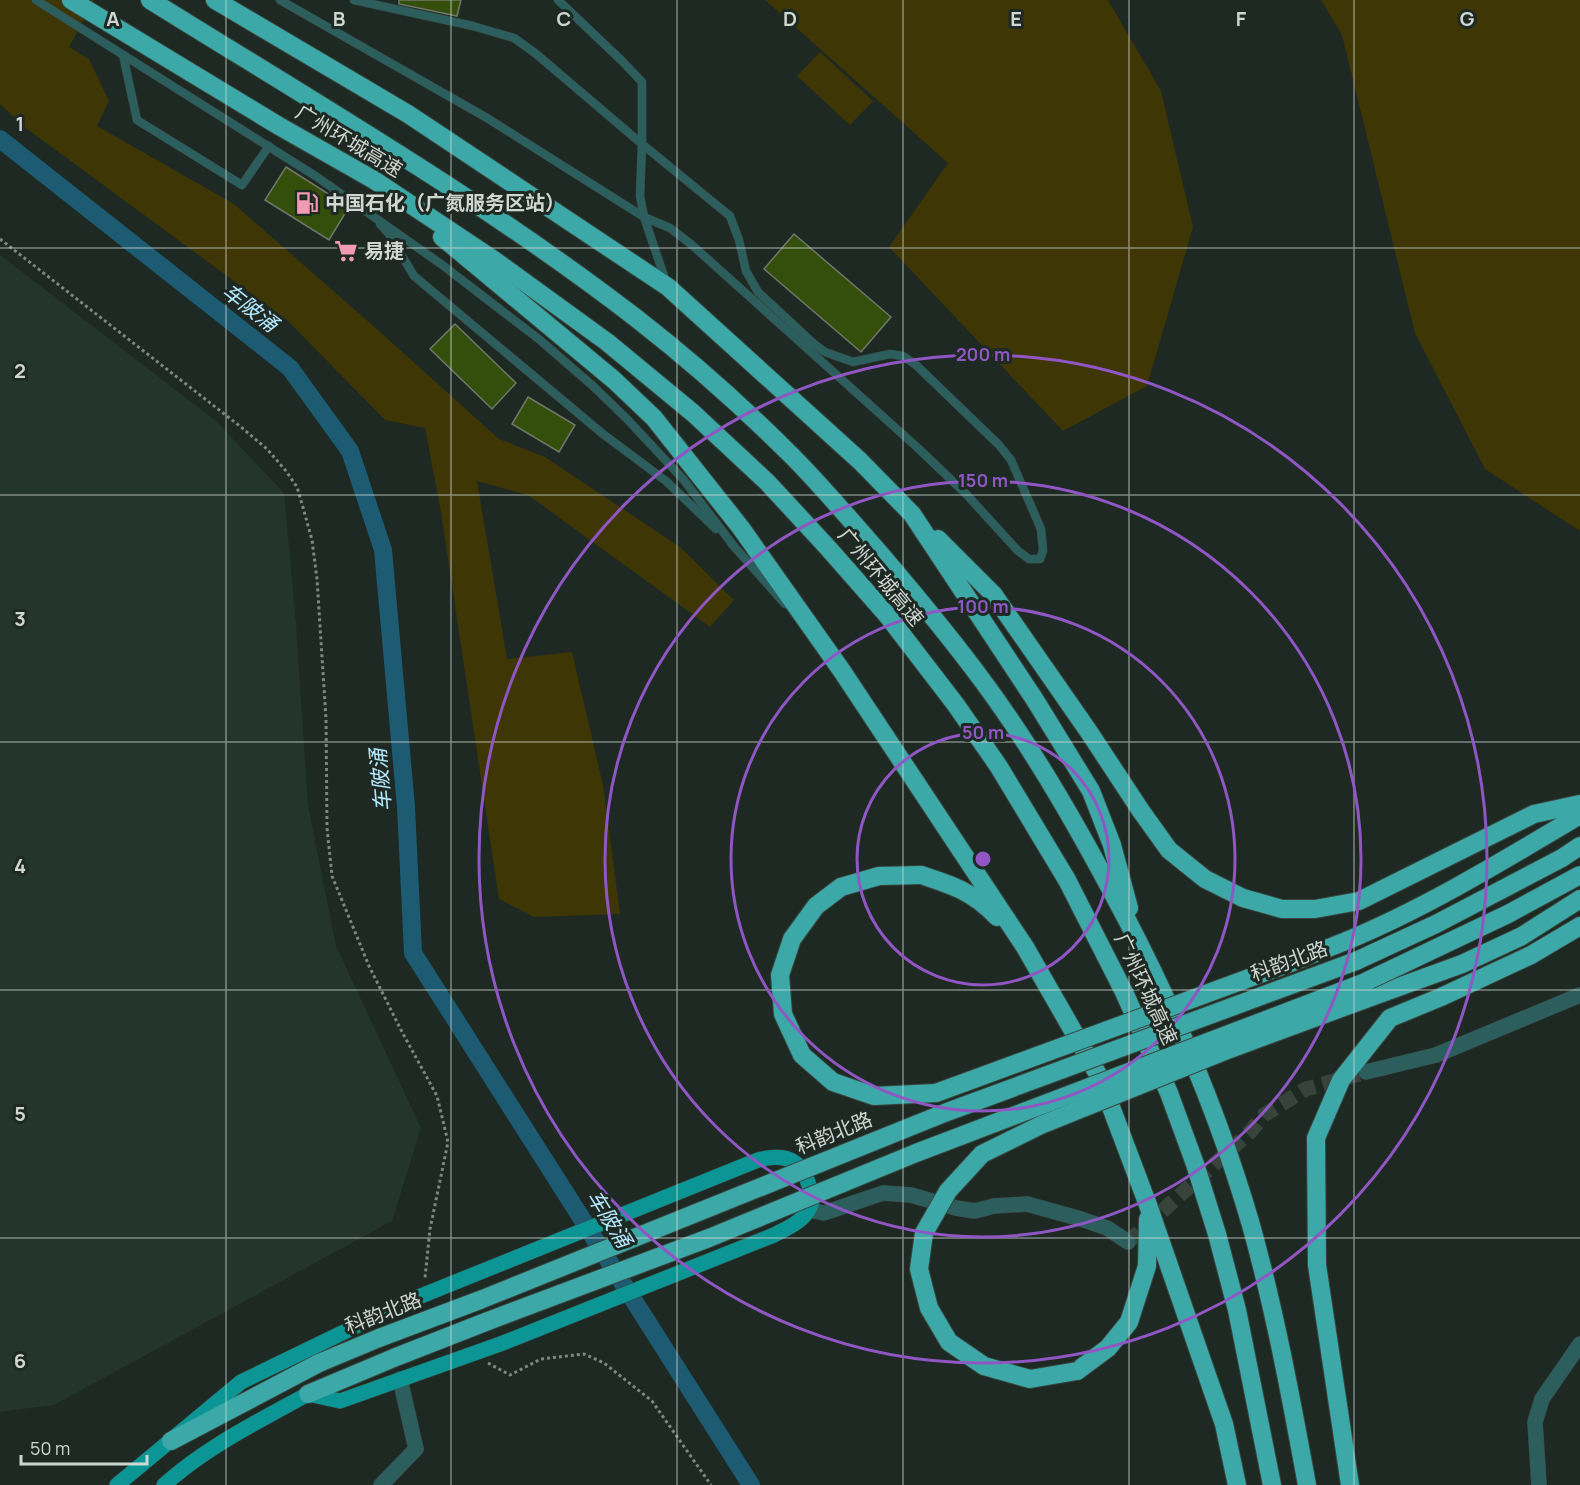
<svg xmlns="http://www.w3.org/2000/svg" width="1580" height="1485" font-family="Manrope,'Noto Sans SC',sans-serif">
  <rect width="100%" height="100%" fill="#1d2922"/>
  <path fill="#24352c" d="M 0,255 L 216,421 L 284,493 L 296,623 L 308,805 L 336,946 L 421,1128 L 392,1221 L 54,1405 L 0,1412 Z"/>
  <g fill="#3f3606">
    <path d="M 0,0 L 94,0 L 69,47 L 89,59 L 109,101 L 97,126 L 234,204 L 378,330 L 499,439 L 545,457 L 680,547 L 734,600 L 710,627 L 528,495 L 477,481 L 507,659 L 572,652 L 603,785 L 620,914 L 534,917 L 499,899 L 441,512 L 425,428 L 385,420 L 287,320 L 23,126 L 0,104 Z"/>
    <path d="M 765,0 L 1108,0 L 1161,91 L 1193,227 L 1147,386 L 1063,431 L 889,247 L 948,163 Z"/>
    <path d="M 1321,0 L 1580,0 L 1580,531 L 1485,469 L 1415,333 L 1342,35 Z"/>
    <path d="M 820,52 L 873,101 L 850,125 L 797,76 Z"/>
  </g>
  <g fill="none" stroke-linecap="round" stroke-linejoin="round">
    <path stroke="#1c5b72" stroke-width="18" d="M 0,139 L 290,368 L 350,451 L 383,550 L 406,807 L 413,953 L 751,1485"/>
  </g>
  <g fill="#344f0b" stroke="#71776b" stroke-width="1.5">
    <path d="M 399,0 L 461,0 L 457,16 L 399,4 Z"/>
    <path d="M 286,167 L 349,207 L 329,240 L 265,200 Z"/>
    <path d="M 794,234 L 891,317 L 861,352 L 764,269 Z"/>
    <path d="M 455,324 L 516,383 L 492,409 L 430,349 Z"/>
    <path d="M 528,397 L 575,425 L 559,452 L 512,424 Z"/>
  </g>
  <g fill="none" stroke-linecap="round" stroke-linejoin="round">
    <path stroke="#38433c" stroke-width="15" stroke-dasharray="15 8" stroke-linecap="butt" d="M 1128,1242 L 1250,1132 L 1264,1115 L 1306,1089 L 1366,1072"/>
    <g stroke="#39453e" stroke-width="9">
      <g id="lane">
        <path d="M 36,0 L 317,177 L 441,264 L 540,340 L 593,386 L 627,419 L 683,479 L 733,545"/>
        <path d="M 280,0 L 487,118 L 644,217 L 670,228 L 692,245 L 919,449 L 967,495 L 1018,551 L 1029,559 L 1040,559 L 1043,551 L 1041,529 L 1011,460 L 999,445 L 916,365 L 903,356 L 890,354 L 853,362 L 825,352 L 813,343 L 758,292 L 746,271 L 739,240 L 730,216 L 642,144 L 535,53 L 514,38 L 473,26 L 354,0"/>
        <path d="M 558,0 L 622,61 L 642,82 L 642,144 L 640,196 L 644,217 L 666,282"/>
        <path d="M 123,55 L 137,120 L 242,185 L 269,146"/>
        <path d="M 380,224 L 389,234 L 414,276 L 603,434 L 666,481 L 716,529"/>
        <path d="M 731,543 L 785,604"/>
      </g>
    </g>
    <g stroke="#39453e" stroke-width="16">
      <g id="street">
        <path d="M 1366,1072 L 1436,1055 L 1580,995"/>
        <path d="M 809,1210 L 824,1213 L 883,1193 L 911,1195 L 956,1208 L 975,1211 L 994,1206 L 1027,1204 L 1081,1219 L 1107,1228 L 1128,1242"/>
        <path d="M 381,1485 L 416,1449 L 400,1379"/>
        <path d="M 1539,1485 L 1535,1422 L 1542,1399 L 1580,1344"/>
      </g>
    </g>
    <g stroke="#39453e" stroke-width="16">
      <path id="primary" d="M 117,1485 L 241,1382 L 406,1302 L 758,1160 C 783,1153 801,1158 809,1185 C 811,1192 814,1200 810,1207 C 803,1222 787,1228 774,1235 L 503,1343 L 340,1401 L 308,1394 C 259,1421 206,1447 164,1485"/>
    </g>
    <g stroke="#39453e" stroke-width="20">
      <g id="highway">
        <path d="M 71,0 L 279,126 L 374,180 L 494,260 L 607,342 L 693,413 L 768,483 L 829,549 L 887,615 L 956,705 L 999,767 L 1067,880 L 1124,992 L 1169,1093 L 1195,1164 L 1217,1234 L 1237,1310 L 1272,1485"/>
        <path d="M 150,0 C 314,102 483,200 636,318 C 690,360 742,406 791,455 C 823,487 853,523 883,557 C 917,597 951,638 982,680 C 1037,754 1082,835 1125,916 C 1176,1014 1220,1118 1251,1225 C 1275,1311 1291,1398 1307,1485"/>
        <path d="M 215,0 L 408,114 L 668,287 L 860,461 L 912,514 L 1035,700 L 1091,791 L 1112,845 L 1129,908"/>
        <path d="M 442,237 L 614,380 L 654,418 L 741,528 L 842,671 L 1025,947 L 1100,1078 L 1148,1205 L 1224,1424 L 1237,1485"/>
        <path d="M 938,539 L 993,594 L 1089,732 L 1141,811 L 1169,850 L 1205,879 L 1243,898 L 1282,909 L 1315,909 L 1359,901 L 1534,814 L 1580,804"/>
        <path d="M 921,875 C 952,885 974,892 997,917"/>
        <path d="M 1346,941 C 1428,907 1504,860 1580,815"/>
        <path d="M 1356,961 L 1436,924 L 1562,858 L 1580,846"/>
        <path d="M 1371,997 L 1462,964 L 1522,936 L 1580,899"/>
        <path d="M 1077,1371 L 1108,1348 L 1129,1322 L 1147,1266 L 1148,1219"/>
        <path d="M 308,1394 L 396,1357 L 488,1321"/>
        <path d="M 171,1441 L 319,1363 L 379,1338 L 480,1300"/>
        <path d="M 1350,1485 L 1317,1265 L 1316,1138 L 1341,1080 L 1390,1018 L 1441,997 L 1531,955 L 1580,926"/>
      </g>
    </g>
    <g stroke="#7e8781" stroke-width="3" stroke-dasharray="3 3" stroke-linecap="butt">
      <path d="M 0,239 L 241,427 L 267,449 L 286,471 L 297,487 L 304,511 L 312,540 L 317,579 L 326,719 L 327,828 L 332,876 L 369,966 L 401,1030 L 437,1096 L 448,1142 L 430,1229 L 425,1278"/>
      <path d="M 488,1363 L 510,1375 L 541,1359 L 584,1354 L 604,1363 L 652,1401 L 711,1485"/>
    </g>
    <use href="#lane" stroke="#2c5e5e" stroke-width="8"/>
    <use href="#street" stroke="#2c5e5e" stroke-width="15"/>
    <use href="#primary" stroke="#0b9695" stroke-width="15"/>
    <use href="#highway" stroke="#3ca8a7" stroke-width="18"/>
    <g stroke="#39453e" stroke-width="20" stroke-linecap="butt">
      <g id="highway-bridge">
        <path d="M 921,875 L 879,876 L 841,887 L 816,906 L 792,939 L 780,975 L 783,1014 L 802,1055 L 833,1082 L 874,1096 L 936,1093 L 1293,962 L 1346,941"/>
        <path d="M 480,1300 L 947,1112 L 1356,961"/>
        <path d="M 488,1321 L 709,1238 L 916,1153 L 1363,983 L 1508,914 L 1580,875"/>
        <path d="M 1077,1371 L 1030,1379 L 984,1366 L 949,1342 L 929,1308 L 919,1269 L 924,1233 L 948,1191 L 982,1154 L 1041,1125 L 1230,1049 L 1371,997"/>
      </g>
    </g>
    <use href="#highway-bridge" stroke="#3ca8a7" stroke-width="18"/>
  </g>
  <path fill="none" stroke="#cfd7d2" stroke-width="1.5" stroke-opacity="0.55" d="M 226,0 L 226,1485M 451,0 L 451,1485M 677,0 L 677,1485M 903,0 L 903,1485M 1129,0 L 1129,1485M 1354,0 L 1354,1485M 0,248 L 1580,248M 0,495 L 1580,495M 0,742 L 1580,742M 0,990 L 1580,990M 0,1238 L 1580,1238"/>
  <g fill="none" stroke="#9057c4" stroke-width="3">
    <circle cx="983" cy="859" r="126"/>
    <circle cx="983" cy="859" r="252"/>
    <circle cx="983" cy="859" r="378"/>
    <circle cx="983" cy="859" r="504"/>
  </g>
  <defs>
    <g id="fuel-bare" transform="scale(1.8)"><path d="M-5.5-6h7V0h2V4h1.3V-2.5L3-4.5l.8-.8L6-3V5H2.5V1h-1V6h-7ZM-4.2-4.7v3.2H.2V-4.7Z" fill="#f09ab4" stroke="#1d2922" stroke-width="2.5" paint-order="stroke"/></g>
    <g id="supermarket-bare" transform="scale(1.8)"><path d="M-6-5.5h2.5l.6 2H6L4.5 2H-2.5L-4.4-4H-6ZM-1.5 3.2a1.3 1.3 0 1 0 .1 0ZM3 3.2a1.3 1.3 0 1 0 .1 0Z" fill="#f09ab4" stroke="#1d2922" stroke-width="2.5" paint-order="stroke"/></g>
  </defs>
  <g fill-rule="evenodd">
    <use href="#fuel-bare" x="307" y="203"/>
    <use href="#supermarket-bare" x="346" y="251"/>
  </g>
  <g text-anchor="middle" stroke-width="6" stroke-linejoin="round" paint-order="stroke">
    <g font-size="20" fill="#cfd7d2" stroke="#1d2922">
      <text transform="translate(349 141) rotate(31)" y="7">广州环城高速</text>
      <text transform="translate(881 577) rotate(50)" y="7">广州环城高速</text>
      <text transform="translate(1289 961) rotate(-20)" y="7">科韵北路</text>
      <text transform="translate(1146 989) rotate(65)" y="7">广州环城高速</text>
      <text transform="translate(834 1133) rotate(-22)" y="7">科韵北路</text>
      <text transform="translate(383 1313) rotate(-21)" y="7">科韵北路</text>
    </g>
    <g font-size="20" font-weight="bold" fill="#cfd7d2" stroke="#1d2922" text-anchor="start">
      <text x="325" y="210">中国石化（广氮服务区站）</text>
      <text x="364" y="258">易捷</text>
    </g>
    <g font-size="21" font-style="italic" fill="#b5e8fe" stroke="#1d2922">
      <text transform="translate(250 308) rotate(38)" y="7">车陂涌</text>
      <text transform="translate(381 780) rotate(-95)" y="7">车陂涌</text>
      <text transform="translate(609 1219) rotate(58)" y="7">车陂涌</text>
    </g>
  </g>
  <g font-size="20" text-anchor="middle" font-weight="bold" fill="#cfd7d2" stroke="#1d2922" stroke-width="6" stroke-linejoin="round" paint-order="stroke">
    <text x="113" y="26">A</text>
    <text x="339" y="26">B</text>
    <text x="564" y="26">C</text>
    <text x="790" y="26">D</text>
    <text x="1016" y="26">E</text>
    <text x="1241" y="26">F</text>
    <text x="1467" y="26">G</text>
    <text x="20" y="131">1</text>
    <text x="20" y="378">2</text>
    <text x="20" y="626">3</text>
    <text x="20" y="873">4</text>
    <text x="20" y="1121">5</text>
    <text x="20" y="1368">6</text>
  </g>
  <circle cx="983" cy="859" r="9" fill="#9057c4" stroke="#1d2922" stroke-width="3"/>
  <g font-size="18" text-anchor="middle" font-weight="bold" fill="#9057c4" stroke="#1d2922" stroke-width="6" stroke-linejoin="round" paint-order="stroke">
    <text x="983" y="361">200 m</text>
    <text x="983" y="487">150 m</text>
    <text x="983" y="613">100 m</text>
    <text x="983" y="739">50 m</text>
  </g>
  <path d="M21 1455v9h126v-9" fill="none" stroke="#cfd7d2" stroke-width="3"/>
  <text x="30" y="1455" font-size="18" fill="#cfd7d2" stroke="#1d2922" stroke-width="4.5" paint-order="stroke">50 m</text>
</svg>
